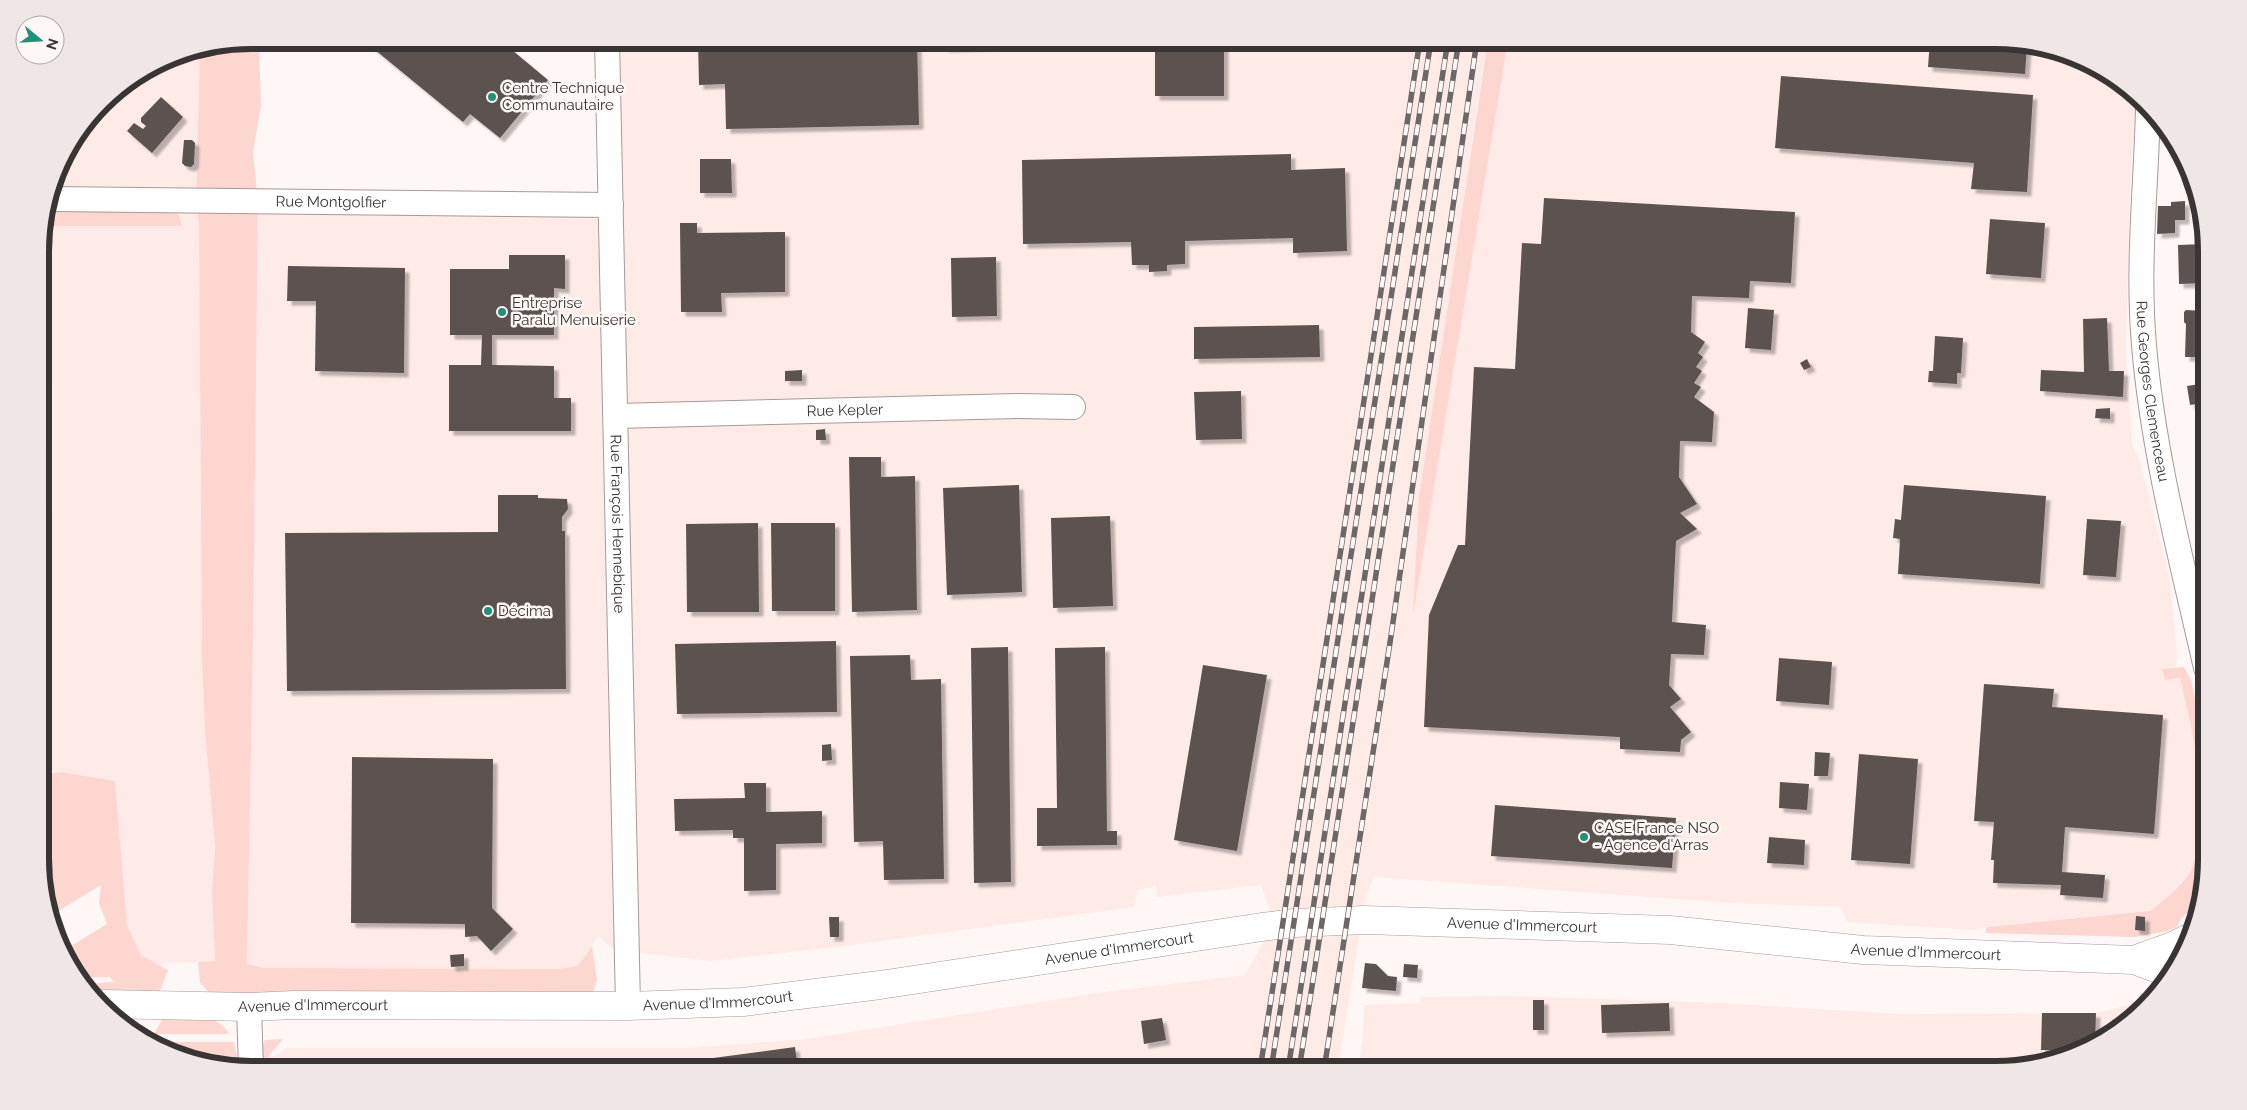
<svg xmlns="http://www.w3.org/2000/svg" width="2247" height="1110" font-family="Raleway,sans-serif">
  <defs>
    <filter id="shadow"><feDropShadow dx="4.5" dy="4.5" stdDeviation="1" flood-color="#0004"/></filter>
  </defs>
  <rect width="100%" height="100%" fill="#fff7f6"/>
  <g fill="#feebe8">
    <path d="M 607,40 L 1488,40 L 1473,131 L 1414,609 L 1508,40 L 1996,40 L 2089,62 L 2136,100 L 2130,184 L 2126,349 L 2132,444 L 2140,462 L 2170,579 L 2177,655 L 2175,667 L 2162,669 L 2165,680 L 2180,678 L 2198,760 L 2201,808 L 2200,832 L 2194,866 L 2170,896 L 2150,911 L 1987,927 L 1973,930 L 1847,922 L 1841,907 L 1732,903 L 1374,877 L 1365,901 L 1338,1070 L 251,1070 L 286,1048 L 689,1048 L 807,1039 L 1097,993 L 1245,975 L 1269,932 L 1271,913 L 1261,885 L 1157,897 L 1156,886 L 1138,890 L 1134,907 L 844,946 L 711,961 L 614,950 L 598,936 L 578,966 L 559,969 L 264,968 L 247,965 L 253,640 L 258,202 L 610,205 Z"/>
    <path d="M 200,50 L 196,201 L 199,226 L 202,659 L 205,730 L 215,847 L 212,891 L 215,961 L 157,964 L 141,955 L 127,925 L 115,781 L 42,769 L 40,237 L 62,158 L 112,93 L 171,56 Z"/>
    <path d="M 1510,996 L 1722,1003 L 1903,1014 L 2096,1013 L 2142,1002 L 2145,1006 L 2113,1035 L 2063,1059 L 2009,1070 L 1359,1070 L 1365,1005 L 1418,1003 L 1422,997 Z"/>
  </g>
  <g fill="#fdd6d0">
    <path d="M 251,40 L 264,40 L 259,45 L 261,106 L 253,152 L 258,202 L 253,640 L 247,964 L 264,968 L 559,969 L 578,966 L 592,946 L 597,980 L 593,992 L 210,993 L 200,983 L 198,962 L 215,961 L 212,891 L 215,847 L 205,730 L 202,659 L 199,226 L 196,201 L 200,50 Z"/>
    <path d="M 1488,40 L 1508,40 L 1413,616 L 1419,498 Z"/>
    <path d="M 48,210 L 171,211 L 179,215 L 182,226 L 44,226 Z"/>
    <path d="M 2184,667 L 2191,680 L 2207,753 L 2207,859 L 2196,906 L 2181,918 L 2178,926 L 2168,931 L 2134,937 L 1985,933 L 1987,927 L 2150,911 C 2166,899 2183,885 2193,867 C 2197,862 2197,852 2198,845 C 2208,789 2192,733 2180,678 L 2165,680 L 2162,669 Z"/>
    <path d="M 60,772 L 115,781 L 127,925 L 141,955 L 168,970 L 159,993 L 91,993 L 81,984 L 114,982 L 110,977 L 78,977 L 63,951 L 107,924 L 99,903 L 101,885 L 50,916 L 42,887 L 42,774 Z"/>
    <path d="M 200,1015 C 211,1019 224,1023 229,1034 L 154,1034 L 163,1018 Z"/>
    <path d="M 283,1039 L 269,1056 L 269,1070 L 261,1070 L 260,1051 L 265,1040 Z"/>
    <path d="M 150,1042 L 234,1042 L 239,1067 L 203,1059 L 202,1053 C 183,1053 165,1054 150,1042 Z"/>
  </g>
  <g fill="#5b5351" filter="url(#shadow)">
    <path d="M 363,40 L 500,40 L 548,80 L 500,138 L 470,114 L 463,122 Z"/>
    <path d="M 698,40 L 917,40 L 919,125 L 726,129 L 725,84 L 699,85 Z"/>
    <path d="M 945,40 L 992,40 L 992,46 L 945,48 Z"/>
    <rect x="1155" y="40" width="69" height="56"/>
    <path d="M 1930,40 L 1996,40 L 2027,47 L 2025,74 L 1928,67 Z"/>
    <path d="M 1781,76 L 2033,95 L 2027,192 L 1971,189 L 1974,163 L 1775,148 Z"/>
    <path d="M 161,97 L 183,117 L 152,153 L 127,131 L 134,123 L 143,129 L 146,126 L 141,122 L 141,118 Z"/>
    <path d="M 184,140 L 192,140 L 195,143 L 194,164 L 191,167 L 185,166 L 182,163 Z"/>
    <path d="M 1291,154 L 1291,170 L 1345,168 L 1347,251 L 1293,253 L 1293,238 L 1185,241 L 1185,264 L 1167,265 L 1167,271 L 1149,272 L 1149,265 L 1132,265 L 1131,242 L 1023,244 L 1022,160 Z"/>
    <path d="M 700,159 L 731,159 L 732,193 L 700,193 Z"/>
    <path d="M 1544,198 L 1795,212 L 1791,283 L 1750,281 L 1749,298 L 1692,296 L 1691,332 L 1705,342 L 1698,353 L 1703,357 L 1696,367 L 1702,371 L 1694,383 L 1701,387 L 1694,397 L 1714,412 L 1712,442 L 1680,441 L 1679,477 L 1697,504 L 1680,513 L 1697,529 L 1676,541 L 1672,622 L 1706,625 L 1704,655 L 1671,654 L 1669,685 L 1681,699 L 1670,707 L 1691,732 L 1681,740 L 1680,752 L 1620,749 L 1620,737 L 1424,727 L 1429,615 L 1458,545 L 1465,545 L 1474,367 L 1515,369 L 1522,243 L 1541,244 Z"/>
    <path d="M 2185,201 L 2185,220 L 2175,220 L 2175,233 L 2157,234 L 2158,206 L 2171,206 L 2171,202 Z"/>
    <path d="M 1990,219 L 2045,223 L 2041,278 L 1986,274 Z"/>
    <path d="M 680,223 L 697,223 L 697,233 L 785,232 L 785,292 L 721,293 L 722,312 L 681,312 Z"/>
    <path d="M 2205,244 L 2205,283 L 2179,284 L 2178,245 Z"/>
    <path d="M 509,255 L 565,255 L 565,289 L 554,288 L 554,335 L 492,335 L 492,365 L 554,366 L 554,398 L 571,398 L 571,431 L 449,431 L 449,365 L 481,365 L 482,335 L 450,335 L 450,269 L 509,269 Z"/>
    <path d="M 996,257 L 997,316 L 952,317 L 951,258 Z"/>
    <path d="M 288,266 L 405,268 L 404,373 L 315,371 L 316,301 L 287,301 Z"/>
    <path d="M 1748,308 L 1774,310 L 1771,350 L 1745,348 Z"/>
    <path d="M 2186,310 L 2205,311 L 2206,357 L 2185,357 L 2186,324 L 2184,322 L 2184,312 Z"/>
    <path d="M 2107,318 L 2109,371 L 2124,371 L 2123,397 L 2040,391 L 2041,370 L 2084,372 L 2083,319 Z"/>
    <path d="M 1319,325 L 1320,357 L 1194,359 L 1194,327 Z"/>
    <path d="M 1935,336 L 1963,338 L 1961,373 L 1957,373 L 1957,384 L 1928,382 L 1929,371 L 1933,371 Z"/>
    <path d="M 1807,359 L 1811,367 L 1804,370 L 1800,363 Z"/>
    <path d="M 802,370 L 802,381 L 785,381 L 785,371 Z"/>
    <path d="M 2206,383 L 2206,422 L 2199,423 L 2196,404 L 2190,405 L 2187,386 Z"/>
    <path d="M 1241,391 L 1242,439 L 1196,440 L 1194,392 Z"/>
    <path d="M 2110,408 L 2110,419 L 2095,418 L 2096,409 Z"/>
    <path d="M 825,429 L 826,440 L 816,440 L 816,430 Z"/>
    <path d="M 2206,435 L 2206,465 L 2205,465 L 2199,437 Z"/>
    <path d="M 849,457 L 881,457 L 881,477 L 915,476 L 917,610 L 852,612 Z"/>
    <path d="M 1019,485 L 1022,592 L 947,595 L 943,488 Z"/>
    <path d="M 1904,485 L 2046,496 L 2040,584 L 1898,574 L 1900,539 L 1893,538 L 1895,519 L 1901,520 Z"/>
    <path d="M 498,495 L 538,495 L 538,498 L 567,499 L 568,509 L 562,517 L 562,531 L 565,531 L 566,689 L 287,691 L 285,533 L 498,532 Z"/>
    <path d="M 1110,516 L 1113,606 L 1053,608 L 1051,518 Z"/>
    <path d="M 2087,519 L 2121,521 L 2116,577 L 2083,575 Z"/>
    <path d="M 758,523 L 759,612 L 687,612 L 686,524 Z"/>
    <path d="M 771,523 L 835,523 L 835,611 L 772,611 Z"/>
    <path d="M 836,641 L 837,712 L 677,714 L 675,644 Z"/>
    <path d="M 1008,647 L 1011,882 L 974,883 L 971,648 Z"/>
    <path d="M 1105,647 L 1107,831 L 1117,831 L 1117,845 L 1037,846 L 1037,808 L 1057,808 L 1055,648 Z"/>
    <path d="M 910,655 L 911,680 L 941,679 L 944,879 L 884,880 L 883,841 L 854,842 L 850,656 Z"/>
    <path d="M 1779,658 L 1832,662 L 1829,705 L 1776,701 Z"/>
    <path d="M 1203,665 L 1267,675 L 1237,851 L 1174,840 Z"/>
    <path d="M 1984,684 L 2054,689 L 2052,707 L 2163,715 L 2154,834 L 2065,827 L 2062,872 L 2105,875 L 2103,898 L 2060,895 L 2061,885 L 1993,883 L 1994,860 L 1991,860 L 1994,822 L 1974,821 Z"/>
    <path d="M 831,744 L 832,760 L 822,761 L 822,745 Z"/>
    <path d="M 1815,752 L 1830,753 L 1828,776 L 1814,776 Z"/>
    <path d="M 1859,754 L 1918,759 L 1910,864 L 1851,860 Z"/>
    <path d="M 352,757 L 493,759 L 492,908 L 513,929 L 491,951 L 477,936 L 465,937 L 465,924 L 351,923 Z"/>
    <path d="M 1780,782 L 1809,784 L 1807,810 L 1779,808 Z"/>
    <path d="M 744,783 L 766,783 L 766,812 L 822,811 L 822,843 L 776,844 L 776,890 L 744,891 L 744,838 L 733,838 L 733,830 L 675,831 L 674,799 L 745,798 Z"/>
    <path d="M 1495,805 L 1676,818 L 1672,868 L 1491,856 Z"/>
    <path d="M 1769,837 L 1805,840 L 1804,865 L 1767,863 Z"/>
    <path d="M 2136,916 L 2145,917 L 2145,931 L 2135,930 Z"/>
    <path d="M 829,917 L 839,917 L 839,937 L 830,937 Z"/>
    <path d="M 464,954 L 464,966 L 451,967 L 450,955 Z"/>
    <path d="M 1365,963 L 1376,964 L 1388,976 L 1397,977 L 1396,991 L 1362,988 Z"/>
    <path d="M 1404,964 L 1418,965 L 1417,978 L 1403,977 Z"/>
    <rect x="1533" y="1000" width="11" height="30"/>
    <path d="M 1669,1003 L 1670,1031 L 1602,1033 L 1601,1005 Z"/>
    <path d="M 2042,1013 L 2096,1013 L 2095,1044 L 2079,1051 L 2041,1050 Z"/>
    <path d="M 1162,1018 L 1166,1040 L 1144,1044 L 1141,1021 Z"/>
    <path d="M 795,1047 L 798,1070 L 684,1070 L 683,1062 Z"/>
  </g>
  <g fill="none" stroke-linecap="round" stroke-linejoin="round">
    <g stroke="#a49b9a" stroke-width="26">
      <g id="street">
        <path id="s1" d="M 607,40 L 628,1006"/>
        <path id="s2" d="M 2148,110 C 2146,188 2137,268 2144,345 C 2153,454 2182,562 2206,668"/>
        <path id="s3" d="M 51,199 L 611,205"/>
        <path id="s4" d="M 616,416 L 1018,406 L 1073,407"/>
        <path d="M 249,1007 L 251,1070"/>
      </g>
    </g>
    <g stroke="#a49b9a" stroke-width="29">
      <g id="secondary">
        <path d="M 2134,960 L 2173,946 L 2189,938"/>
        <path id="s5" d="M 104,1004 L 249,1007 L 295,1005 L 628,1006 L 743,1002 L 880,985 L 1262,927 L 1294,923 L 1365,920 L 1670,930 L 1863,950 L 2134,960 L 2171,974"/>
      </g>
    </g>
    <use href="#street" stroke="#fff" stroke-width="24"/>
    <use href="#secondary" stroke="#fff" stroke-width="28"/>
    <g stroke="#6d6867" stroke-width="5.5">
      <g id="rail">
        <path d="M 1260,1070 L 1420,40"/>
        <path d="M 1271,1070 L 1431,40"/>
        <path d="M 1288,1070 L 1448,40"/>
        <path d="M 1299,1070 L 1459,40"/>
        <path d="M 1324,1070 L 1391,636 L 1477,40"/>
      </g>
    </g>
    <use href="#rail" stroke="#fff7f6" stroke-width="4" stroke-dasharray="11" stroke-linecap="butt"/>
  </g>
  <g fill="#1e9276" stroke="#fff7f6" stroke-width="2">
    <circle cx="492" cy="97" r="5"/>
    <circle cx="502" cy="312" r="5"/>
    <circle cx="488" cy="611" r="5"/>
    <circle cx="1584" cy="837" r="5"/>
  </g>
  <g text-anchor="middle" stroke-width="5" stroke-linejoin="round" paint-order="stroke">
    <g font-size="15" fill="#393534" stroke="#fff7f6" text-anchor="start">
      <text x="502" y="93">Centre Technique<tspan x="502" dy="17">Communautaire</tspan></text>
      <text x="512" y="308">Entreprise<tspan x="512" dy="17">Paralu Menuiserie</tspan></text>
      <text x="498" y="616">Décima</text>
      <text x="1594" y="833">CASE France NSO<tspan x="1594" dy="17">- Agence d'Arras</tspan></text>
    </g>
    <g font-size="15" fill="#393534" stroke="#fff7f6">
      <text dy="5" stroke="none"><textPath href="#s3" startOffset="280">Rue Montgolfier</textPath></text>
      <text dy="5" stroke="none"><textPath href="#s2" startOffset="282">Rue Georges Clemenceau</textPath></text>
      <text dy="5" stroke="none"><textPath href="#s4" startOffset="229">Rue Kepler</textPath></text>
      <text dy="5" stroke="none"><textPath href="#s1" startOffset="484">Rue François Hennebique</textPath></text>
      <text dy="5" stroke="none"><textPath href="#s5" startOffset="1424">Avenue d'Immercourt</textPath></text>
      <text dy="5" stroke="none"><textPath href="#s5" startOffset="1019">Avenue d'Immercourt</textPath></text>
      <text dy="5" stroke="none"><textPath href="#s5" startOffset="1829">Avenue d'Immercourt</textPath></text>
      <text dy="5" stroke="none"><textPath href="#s5" startOffset="614">Avenue d'Immercourt</textPath></text>
      <text dy="5" stroke="none"><textPath href="#s5" startOffset="209">Avenue d'Immercourt</textPath></text>
    </g>
  </g>
  <path d="M0 0H2247V1110H0ZM251 49H1996A202 202 0 0 1 2198 251V859A202 202 0 0 1 1996 1061H251A202 202 0 0 1 49 859V251A202 202 0 0 1 251 49Z" fill="#efe7e6" fill-rule="evenodd"/>
  <path fill="none" stroke="#393534" stroke-width="6" d="M251 49H1996A202 202 0 0 1 2198 251V859A202 202 0 0 1 1996 1061H251A202 202 0 0 1 49 859V251A202 202 0 0 1 251 49Z"/>
  <g transform="translate(40 40) rotate(108)"><circle r="24" fill="#fff7f6" stroke="#b0a9a8"/>
  <path d="M0-4L9 19L0 12L-9 19Z" fill="#1e9276"/>
  <text y="-8" font-size="14" font-weight="bold" text-anchor="middle" fill="#393534">N</text>
  </g>
</svg>
